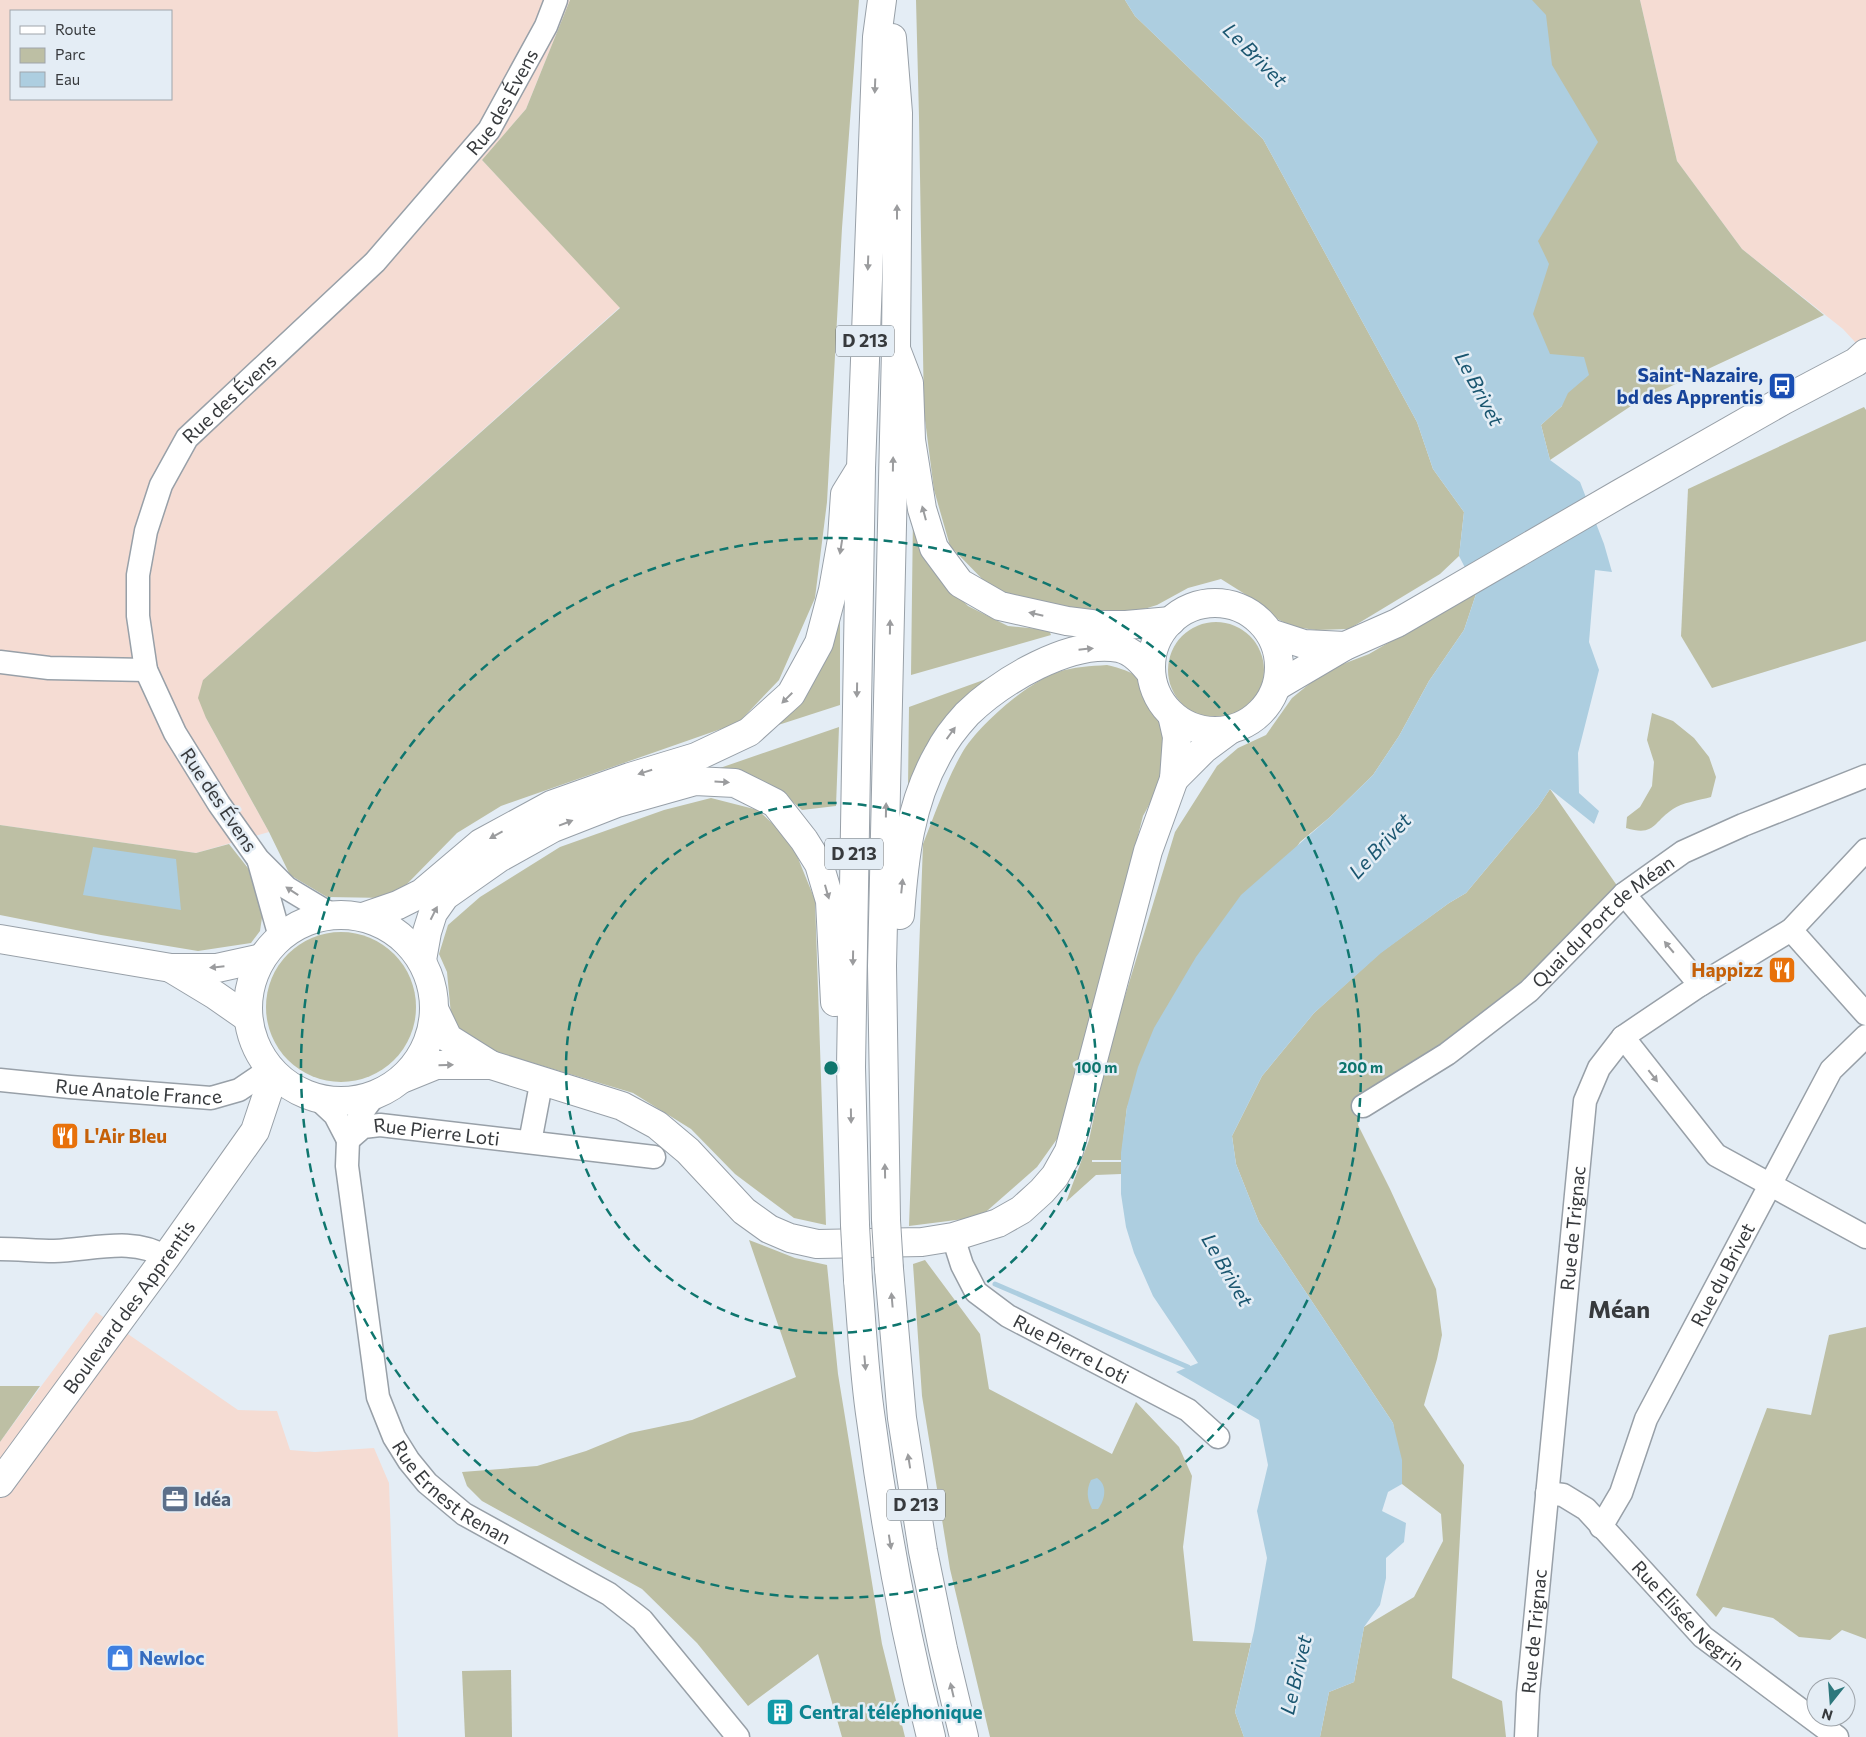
<svg xmlns="http://www.w3.org/2000/svg" width="1866" height="1737" font-family="Commissioner,sans-serif">
  <rect width="100%" height="100%" fill="#e4edf5"/>
  <g fill="#f5dcd3" fill-rule="evenodd">
    <path d="M 0,0 L 570,0 L 526,109 L 482,160 L 620,307 L 203,680 L 206,718 L 269,832 L 196,853 L 0,825 ZM 11,11 L 171,11 L 171,99 L 11,99 Z"/>
    <path d="M 1640,0 L 1866,0 L 1866,354 L 1843,329 L 1742,249 L 1677,161 Z"/>
    <path d="M 96,1312 L 238,1410 L 277,1411 L 290,1450 L 315,1452 L 374,1448 L 389,1483 L 398,1737 L 0,1737 L 0,1442 Z"/>
  </g>
  <g fill="#bdbfa4">
    <path d="M 570,0 L 859,0 L 842,228 L 827,502 L 815,598 L 779,680 L 738,723 L 501,806 L 457,833 L 407,884 L 386,898 L 327,897 L 290,875 L 269,832 L 206,718 L 198,698 L 203,680 L 620,308 L 482,160 L 526,109 Z"/>
    <path d="M 916,0 L 1125,0 L 1135,16 L 1263,139 L 1417,422 L 1433,469 L 1464,512 L 1459,556 L 1440,574 L 1349,629 L 1316,630 L 1294,627 L 1273,617 L 1248,596 L 1221,579 L 1188,588 L 1157,605 L 1115,618 L 1053,607 L 991,588 L 950,546 L 934,490 L 924,412 L 919,117 Z"/>
    <path d="M 1261,0 L 1640,0 L 1677,161 L 1742,249 L 1824,315 L 1637,402 L 1550,460 L 1541,425 L 1562,406 Z"/>
    <path d="M 1864,407 L 1866,410 L 1866,641 L 1712,688 L 1681,636 L 1688,489 Z"/>
    <path d="M 913,514 L 936,574 L 968,606 L 1008,626 L 1049,630 L 1051,635 L 911,675 Z"/>
    <path d="M 1477,591 L 1464,630 L 1429,681 L 1399,736 L 1373,775 L 1330,817 L 1300,842 L 1127,1107 L 1121,1160 L 1092,1160 L 1092,1162 L 1121,1162 L 1121,1174 L 1096,1175 L 1066,1202 L 1089,1140 L 1107,1055 L 1175,832 L 1217,766 L 1238,748 L 1266,735 L 1292,698 L 1325,671 L 1369,654 Z"/>
    <path d="M 840,602 L 840,705 L 772,727 Z"/>
    <circle cx="1216" cy="670" r="48"/>
    <path d="M 1107,665 C 1136,672 1143,677 1156,704 C 1159,712 1165,720 1166,729 C 1173,759 1157,791 1143,816 L 1062,1132 L 1037,1167 L 980,1217 L 909,1226 L 923,844 C 935,814 946,781 962,753 C 978,725 1028,682 1058,672 C 1073,667 1091,666 1107,665 Z"/>
    <path d="M 989,678 L 955,706 L 931,740 L 908,787 L 909,707 Z"/>
    <path d="M 1652,713 L 1673,721 L 1694,738 L 1709,757 L 1716,777 L 1711,797 C 1700,800 1681,803 1673,809 C 1653,822 1655,837 1626,828 L 1627,817 L 1640,807 L 1652,786 L 1654,762 L 1647,740 Z"/>
    <path d="M 839,727 L 836,806 L 802,810 L 779,790 L 747,776 L 717,769 Z"/>
    <path d="M 1550,789 L 1618,887 L 1493,1016 L 1426,1054 L 1363,1106 L 1358,1125 L 1390,1189 L 1436,1289 L 1442,1335 L 1437,1359 L 1424,1405 L 1464,1465 L 1452,1678 L 1502,1701 L 1506,1737 L 1320,1737 L 1329,1692 L 1354,1682 L 1364,1627 L 1414,1597 L 1443,1541 L 1441,1514 L 1402,1484 L 1393,1423 L 1259,1222 L 1236,1164 L 1232,1136 L 1262,1076 L 1314,1013 L 1380,953 L 1449,903 L 1466,893 L 1538,807 Z"/>
    <path d="M 711,798 L 758,810 L 791,841 L 815,900 L 826,1225 L 794,1218 L 735,1174 L 691,1129 L 633,1093 L 463,1042 L 452,1025 L 447,972 L 439,954 L 448,925 L 480,897 L 560,847 L 664,810 Z"/>
    <path d="M 0,825 L 196,853 L 229,844 L 255,877 L 263,911 L 260,931 L 251,943 L 198,951 L 101,935 L 0,915 Z"/>
    <circle cx="341" cy="1007" r="75"/>
    <path d="M 749,1240 L 795,1258 L 827,1265 L 838,1374 L 882,1644 L 905,1737 L 842,1737 L 818,1654 L 748,1706 L 697,1643 L 642,1589 L 482,1501 L 467,1486 L 462,1472 L 537,1466 L 586,1451 L 630,1433 L 692,1420 L 796,1377 Z"/>
    <path d="M 925,1260 L 980,1334 L 989,1389 L 1112,1454 L 1136,1402 L 1179,1447 L 1192,1476 L 1183,1547 L 1193,1641 L 1251,1643 L 1235,1712 L 1244,1737 L 990,1737 L 950,1569 L 922,1396 L 913,1264 Z"/>
    <path d="M 1866,1327 L 1866,1639 L 1842,1630 L 1830,1640 L 1799,1637 L 1773,1618 L 1723,1607 L 1716,1617 L 1696,1595 L 1767,1408 L 1811,1415 L 1829,1335 Z"/>
    <path d="M 0,1386 L 40,1386 L 0,1442 Z"/>
    <path d="M 511,1670 L 512,1737 L 465,1737 L 462,1671 Z"/>
  </g>
  <g fill="#adcee0">
    <path d="M 1125,0 L 1532,0 L 1546,15 L 1552,65 L 1598,142 L 1538,241 L 1549,264 L 1533,314 L 1550,354 L 1584,357 L 1589,375 L 1568,393 L 1562,406 L 1541,425 L 1550,460 L 1580,482 L 1604,544 L 1612,572 L 1595,570 L 1589,642 L 1599,670 L 1578,753 L 1579,793 L 1599,811 L 1594,824 L 1550,789 L 1538,807 L 1466,893 L 1449,903 L 1381,953 L 1314,1013 L 1262,1076 L 1232,1136 L 1236,1164 L 1259,1222 L 1393,1423 L 1402,1460 L 1402,1484 L 1388,1492 L 1382,1511 L 1406,1523 L 1404,1542 L 1386,1558 L 1386,1578 L 1380,1605 L 1364,1627 L 1354,1682 L 1329,1692 L 1320,1737 L 1244,1737 L 1235,1712 L 1254,1631 L 1267,1558 L 1257,1511 L 1268,1465 L 1259,1420 L 1176,1372 L 1198,1363 L 1153,1296 L 1134,1253 L 1126,1227 L 1121,1194 L 1121,1153 L 1127,1107 L 1138,1067 L 1154,1028 L 1196,957 L 1241,895 L 1330,817 L 1373,775 L 1399,736 L 1429,681 L 1464,630 L 1477,591 L 1459,556 L 1464,512 L 1433,469 L 1417,422 L 1263,139 L 1135,16 Z"/>
    <path d="M 93,847 L 176,859 L 181,910 L 83,895 Z"/>
    <path d="M 1097,1478 C 1108,1485 1105,1500 1098,1509 L 1092,1509 C 1087,1499 1086,1490 1091,1480 Z"/>
  </g>
  <g fill="none" stroke-linecap="round" stroke-linejoin="round">
    <path stroke="#adcee0" stroke-width="5" d="M 995,1284 L 1188,1367"/>
    <g stroke="#98a0a8" stroke-width="25">
      <g id="minor">
        <path d="M 0,662 L 49,668 L 146,670"/>
        <path d="M 259,862 L 280,937"/>
        <path d="M 1624,894 L 1700,985"/>
        <path id="s1" d="M 332,915 L 287,888 L 258,859 L 219,804 L 175,733 L 146,670 L 138,616 L 138,575 L 146,531 L 161,485 L 187,438 L 375,262 L 489,130 L 546,26 L 556,0"/>
        <path d="M 1791,930 L 1866,1014"/>
        <path d="M 1623,1037 L 1716,1155 L 1866,1237"/>
        <path id="s2" d="M 0,1080 L 70,1087 L 211,1098 L 239,1090 L 270,1069"/>
        <path id="s3" d="M 374,1096 L 360,1115 L 348,1140 L 347,1166 L 378,1397 L 394,1437 L 409,1461 L 427,1483 L 464,1514 L 609,1594 L 642,1620 L 738,1737"/>
        <path d="M 318,1099 L 335,1115 L 348,1140"/>
        <path id="s4" d="M 1363,1106 L 1447,1054 L 1529,991 L 1624,894 L 1683,852 L 1743,825 L 1866,776"/>
        <path id="s5" d="M 348,1140 L 363,1127 L 380,1125 L 654,1157"/>
        <path d="M 530,1142 L 542,1079"/>
        <path id="s6" d="M 953,1237 L 962,1265 L 976,1292 L 1008,1316 L 1188,1410 L 1218,1437"/>
        <path d="M 0,1249 C 18,1249 36,1251 54,1251 C 92,1250 132,1236 166,1257"/>
        <path id="s7" d="M 1547,1493 L 1563,1495 L 1586,1509 L 1703,1637 L 1837,1737"/>
        <path id="s8" d="M 1601,1527 L 1621,1493 L 1646,1419 L 1831,1070 L 1866,1036"/>
        <path id="s9" d="M 1526,1737 L 1528,1694 L 1585,1101 L 1599,1068 L 1623,1037 L 1700,985 L 1791,930 L 1866,850"/>
      </g>
    </g>
    <g stroke="#98a0a8" stroke-width="30">
      <g id="major">
        <path d="M 892,38 L 898,113 L 896,349 L 909,383 L 911,440 L 922,509 L 934,548 L 960,583 L 1000,606 L 1067,621 L 1099,625 L 1126,625 L 1171,621"/>
        <circle cx="1215" cy="667" r="64"/>
        <path d="M 1270,633 L 1304,644 L 1345,646"/>
        <path d="M 1277,686 L 1345,646 L 1397,623 L 1619,494 L 1784,400 L 1856,362 L 1866,353"/>
        <path d="M 1174,779 L 1204,749 L 1231,729"/>
        <circle cx="341" cy="1008" r="93"/>
        <path d="M 363,917 L 398,905 L 422,893 L 481,843 L 551,805 L 630,777 L 696,757 L 749,732 L 791,694 L 819,643 L 833,590 L 842,539 L 845,494 L 861,468 L 877,37 L 882,0"/>
        <path d="M 0,939 L 171,968 L 217,968 L 262,958"/>
        <path d="M 172,969 L 215,995 L 248,1018"/>
        <path d="M 435,1011 L 448,1038 L 491,1065 L 622,1106 L 657,1125 L 688,1151 L 744,1211 L 769,1229 L 790,1238 L 817,1244 L 922,1242 L 953,1237 L 998,1223 L 1021,1210 L 1042,1191 L 1055,1176 L 1069,1151 L 1148,851 L 1174,779 L 1177,737 L 1172,715"/>
        <path d="M 404,1078 L 436,1065 L 491,1065"/>
        <path id="s10" d="M 0,1483 L 166,1257 L 255,1131 L 274,1074"/>
      </g>
    </g>
    <g stroke="#98a0a8" stroke-width="30">
      <g id="highway">
        <path d="M 900,915 C 904,859 910,803 938,754 C 945,740 956,726 967,714 C 1001,681 1070,639 1119,648 C 1133,651 1143,663 1151,673"/>
        <path d="M 422,960 L 427,932 L 433,913 L 445,896 L 499,858 L 553,828 L 617,803 L 695,781 L 735,783 L 775,803 L 804,840 L 819,864 L 830,901 L 835,1002"/>
        <path d="M 886,1220 L 882,966 L 896,349"/>
        <path d="M 855,1225 L 851,1067 L 861,468"/>
        <path d="M 889,1269 L 902,1418 L 923,1551 L 943,1649 L 964,1737"/>
        <path d="M 858,1280 C 862,1327 864,1374 871,1420 C 885,1527 905,1633 931,1737"/>
      </g>
    </g>
    <use href="#minor" stroke="#fff" stroke-width="22"/>
    <use href="#major" stroke="#fff" stroke-width="28"/>
    <use href="#highway" stroke="#fff" stroke-width="28"/>
    <g stroke="#98a0a8" stroke-width="30" stroke-linecap="butt">
      <g id="highway-bridge">
        <path d="M 886,1220 L 889,1269"/>
        <path d="M 855,1225 L 858,1280"/>
      </g>
    </g>
    <use href="#highway-bridge" stroke="#fff" stroke-width="28"/>
  </g>
  <defs><path id="oneway-solid" d="M-6-.8H1V-3.2L6.5 0L1 3.2V.8H-6Z" transform="scale(1.25)"/></defs>
  <g fill="#9b9c9e">
    <use href="#oneway-solid" transform="translate(875 86) rotate(92)"/>
    <use href="#oneway-solid" transform="translate(897 212) rotate(-90)"/>
    <use href="#oneway-solid" transform="translate(868 263) rotate(92)"/>
    <use href="#oneway-solid" transform="translate(893 464) rotate(-89)"/>
    <use href="#oneway-solid" transform="translate(924 513) rotate(-105)"/>
    <use href="#oneway-solid" transform="translate(841 547) rotate(99)"/>
    <use href="#oneway-solid" transform="translate(1036 614) rotate(-167)"/>
    <use href="#oneway-solid" transform="translate(890 627) rotate(-89)"/>
    <use href="#oneway-solid" transform="translate(1086 649) rotate(-6)"/>
    <use href="#oneway-solid" transform="translate(857 690) rotate(91)"/>
    <use href="#oneway-solid" transform="translate(787 698) rotate(135)"/>
    <use href="#oneway-solid" transform="translate(951 733) rotate(-54)"/>
    <use href="#oneway-solid" transform="translate(645 772) rotate(163)"/>
    <use href="#oneway-solid" transform="translate(722 782) rotate(3)"/>
    <use href="#oneway-solid" transform="translate(886 810) rotate(-89)"/>
    <use href="#oneway-solid" transform="translate(566 823) rotate(-21)"/>
    <use href="#oneway-solid" transform="translate(496 835) rotate(151)"/>
    <use href="#oneway-solid" transform="translate(902 886) rotate(-84)"/>
    <use href="#oneway-solid" transform="translate(292 891) rotate(-147)"/>
    <use href="#oneway-solid" transform="translate(827 892) rotate(74)"/>
    <use href="#oneway-solid" transform="translate(434 913) rotate(-63)"/>
    <use href="#oneway-solid" transform="translate(1669 947) rotate(-130)"/>
    <use href="#oneway-solid" transform="translate(853 958) rotate(91)"/>
    <use href="#oneway-solid" transform="translate(217 967) rotate(174)"/>
    <use href="#oneway-solid" transform="translate(446 1065) rotate(-1)"/>
    <use href="#oneway-solid" transform="translate(1653 1076) rotate(52)"/>
    <use href="#oneway-solid" transform="translate(851 1116) rotate(89)"/>
    <use href="#oneway-solid" transform="translate(885 1171) rotate(-91)"/>
    <use href="#oneway-solid" transform="translate(892 1300) rotate(-95)"/>
    <use href="#oneway-solid" transform="translate(865 1363) rotate(85)"/>
    <use href="#oneway-solid" transform="translate(909 1461) rotate(-99)"/>
    <use href="#oneway-solid" transform="translate(890 1542) rotate(81)"/>
    <use href="#oneway-solid" transform="translate(952 1690) rotate(-103)"/>
  </g>
  <g fill="none" stroke="#0f766e" stroke-width="2.5" stroke-dasharray="9 6">
    <circle cx="831" cy="1068" r="265"/>
    <circle cx="831" cy="1068" r="530"/>
  </g>
  <defs>
    <g id="bus-square" transform="scale(1.4375)"><rect x="-9" y="-9" width="18" height="18" rx="4" fill="#1a4fb4" stroke="#e4edf5"/><path d="M-5-6H5V4H4V6H2V4H-2V6H-4V4H-5ZM-3.5-4V0h7V-4ZM-3.5 1.2v1.5H-2V1.2ZM2 1.2v1.5H3.5V1.2Z" fill="#fff"/></g>
    <g id="restaurant-square" transform="scale(1.4375)"><rect x="-9" y="-9" width="18" height="18" rx="4" fill="#e8710a" stroke="#e4edf5"/><path d="M-5-6h1v4h1v-4h1v4h1v-4h1v5L-1.5 .5V6h-2V.5L-5-1ZM5-6V6H3V1.5H1.5Q1.5-4 5-6Z" fill="#fff"/></g>
    <g id="office-square" transform="scale(1.4375)"><rect x="-9" y="-9" width="18" height="18" rx="4" fill="#5c6f8a" stroke="#e4edf5"/><path d="M-6-3h4V-5.5h4V-3h4V5H-6ZM-1-4.5V-3h2v-1.5ZM-6 0V1H6V0Z" fill="#fff"/></g>
    <g id="shop-square" transform="scale(1.4375)"><rect x="-9" y="-9" width="18" height="18" rx="4" fill="#3f7fe0" stroke="#e4edf5"/><path d="M-5-2.5h2.3a2.7 3.5 0 0 1 5.4 0H5L5.5 6h-11ZM-1.5-2.5h3a1.5 2.3 0 0 0-3 0Z" fill="#fff"/></g>
    <g id="building-square" transform="scale(1.4375)"><rect x="-9" y="-9" width="18" height="18" rx="4" fill="#0f9aa8" stroke="#e4edf5"/><path d="M-4-6H4V6H1V3H-1V6H-4ZM-2.5-4.3h1.7v1.8h-1.7ZM.8-4.3h1.7v1.8H.8ZM-2.5-1h1.7V.8h-1.7ZM.8-1h1.7V.8H.8Z" fill="#fff"/></g>
  </defs>
  <g fill-rule="evenodd">
    <use href="#bus-square" x="1782" y="386"/>
    <use href="#restaurant-square" x="1782" y="970"/>
    <use href="#restaurant-square" x="65" y="1136"/>
    <use href="#office-square" x="175" y="1499"/>
    <use href="#shop-square" x="120" y="1658"/>
    <use href="#building-square" x="780" y="1712"/>
  </g>
  <g text-anchor="middle" stroke-width="5" stroke-linejoin="round" paint-order="stroke">
    <g fill="#e4edf5" stroke="#6b7074" stroke-width="1">
      <rect x="836" y="325.5" width="58" height="31" rx="4"/>
      <rect x="825" y="838.5" width="58" height="31" rx="4"/>
      <rect x="887" y="1489.5" width="58" height="31" rx="4"/>
    </g>
    <g font-size="18" font-weight="bold" fill="#373a3d">
      <text x="865" y="347">D 213</text>
      <text x="854" y="860">D 213</text>
      <text x="916" y="1511">D 213</text>
    </g>
    <g font-size="19" fill="#373a3d" stroke="#e4edf5">
      <text dy="7" stroke="none"><textPath href="#s1" startOffset="1019">Rue des Évens</textPath></text>
      <text dy="7" stroke="none"><textPath href="#s1" startOffset="614">Rue des Évens</textPath></text>
      <text transform="translate(219 800) rotate(56)" y="7">Rue des Évens</text>
      <text dy="7" stroke="none"><textPath href="#s4" startOffset="304">Quai du Port de Méan</textPath></text>
      <text dy="7" stroke="none"><textPath href="#s2" startOffset="139">Rue Anatole France</textPath></text>
      <text dy="7" stroke="none"><textPath href="#s5" startOffset="94">Rue Pierre Loti</textPath></text>
      <text dy="7" stroke="none"><textPath href="#s9" startOffset="511">Rue de Trignac</textPath></text>
      <text dy="7" stroke="none"><textPath href="#s8" startOffset="281">Rue du Brivet</textPath></text>
      <text dy="7" stroke="none"><textPath href="#s10" startOffset="218">Boulevard des Apprentis</textPath></text>
      <text dy="7" stroke="none"><textPath href="#s6" startOffset="171">Rue Pierre Loti</textPath></text>
      <text dy="7" stroke="none"><textPath href="#s3" startOffset="435">Rue Ernest Renan</textPath></text>
      <text dy="7" stroke="none"><textPath href="#s7" startOffset="191">Rue Elisée Negrin</textPath></text>
      <text dy="7" stroke="none"><textPath href="#s9" startOffset="106">Rue de Trignac</textPath></text>
    </g>
    <g font-size="19" font-weight="bold" fill="#164399" stroke="#e4edf5" text-anchor="end">
      <text x="1763" y="382">Saint-Nazaire,<tspan x="1763" dy="22">bd des Apprentis</tspan></text>
    </g>
    <g font-size="19" font-weight="bold" fill="#c56008" stroke="#e4edf5" text-anchor="end">
      <text x="1763" y="977">Happizz</text>
      <text x="84" y="1143" text-anchor="start">L'Air Bleu</text>
    </g>
    <g font-size="19" font-weight="bold" fill="#4e5e75" stroke="#e4edf5" text-anchor="start">
      <text x="194" y="1506">Idéa</text>
    </g>
    <g font-size="19" font-weight="bold" fill="#366cbe" stroke="#e4edf5" text-anchor="start">
      <text x="139" y="1665">Newloc</text>
    </g>
    <g font-size="19" font-weight="bold" fill="#0d838f" stroke="#e4edf5" text-anchor="start">
      <text x="799" y="1719">Central téléphonique</text>
    </g>
    <g font-size="20" font-style="italic" fill="#1a5670" stroke="#e4edf5">
      <text transform="translate(1255 55) rotate(45)" y="7">Le Brivet</text>
      <text transform="translate(1479 389) rotate(62)" y="7">Le Brivet</text>
      <text transform="translate(1380 846) rotate(-47)" y="7">Le Brivet</text>
      <text transform="translate(1227 1270) rotate(60)" y="7">Le Brivet</text>
      <text transform="translate(1296 1675) rotate(-77)" y="7">Le Brivet</text>
    </g>
    <g font-size="24" font-weight="bold" fill="#373a3d" stroke="#e4edf5">
      <text x="1619" y="1318">Méan</text>
    </g>
  </g>
  <circle cx="831" cy="1068" r="8" fill="#0f766e" stroke="#e4edf5" stroke-width="2.5"/>
  <g font-size="15" text-anchor="middle" font-weight="bold" fill="#0f766e" stroke="#e4edf5" stroke-width="5" stroke-linejoin="round" paint-order="stroke">
    <text x="1096" y="1073">100 m</text>
    <text x="1361" y="1073">200 m</text>
  </g>
  <rect x="10" y="10" width="162" height="90" fill="#e4edf5" stroke="#9fa5ab"/>
  <rect x="20" y="26" width="25" height="8" fill="#ffffff" stroke="#9fa5ab"/>
  <text x="55" y="35" font-size="15" fill="#373a3d">Route</text>
  <rect x="20" y="48" width="25" height="15" fill="#bdbfa4" stroke="#9fa5ab"/>
  <text x="55" y="60" font-size="15" fill="#373a3d">Parc</text>
  <rect x="20" y="72" width="25" height="15" fill="#adcee0" stroke="#9fa5ab"/>
  <text x="55" y="85" font-size="15" fill="#373a3d">Eau</text>
  <g transform="translate(1831 1702) rotate(197)"><circle r="24" fill="#e4edf5" stroke="#9fa5ab"/>
  <path d="M0-4L9 19L0 12L-9 19Z" fill="#2d777c"/>
  <text y="-8" font-size="14" font-weight="bold" text-anchor="middle" fill="#373a3d">N</text>
  </g>
</svg>
